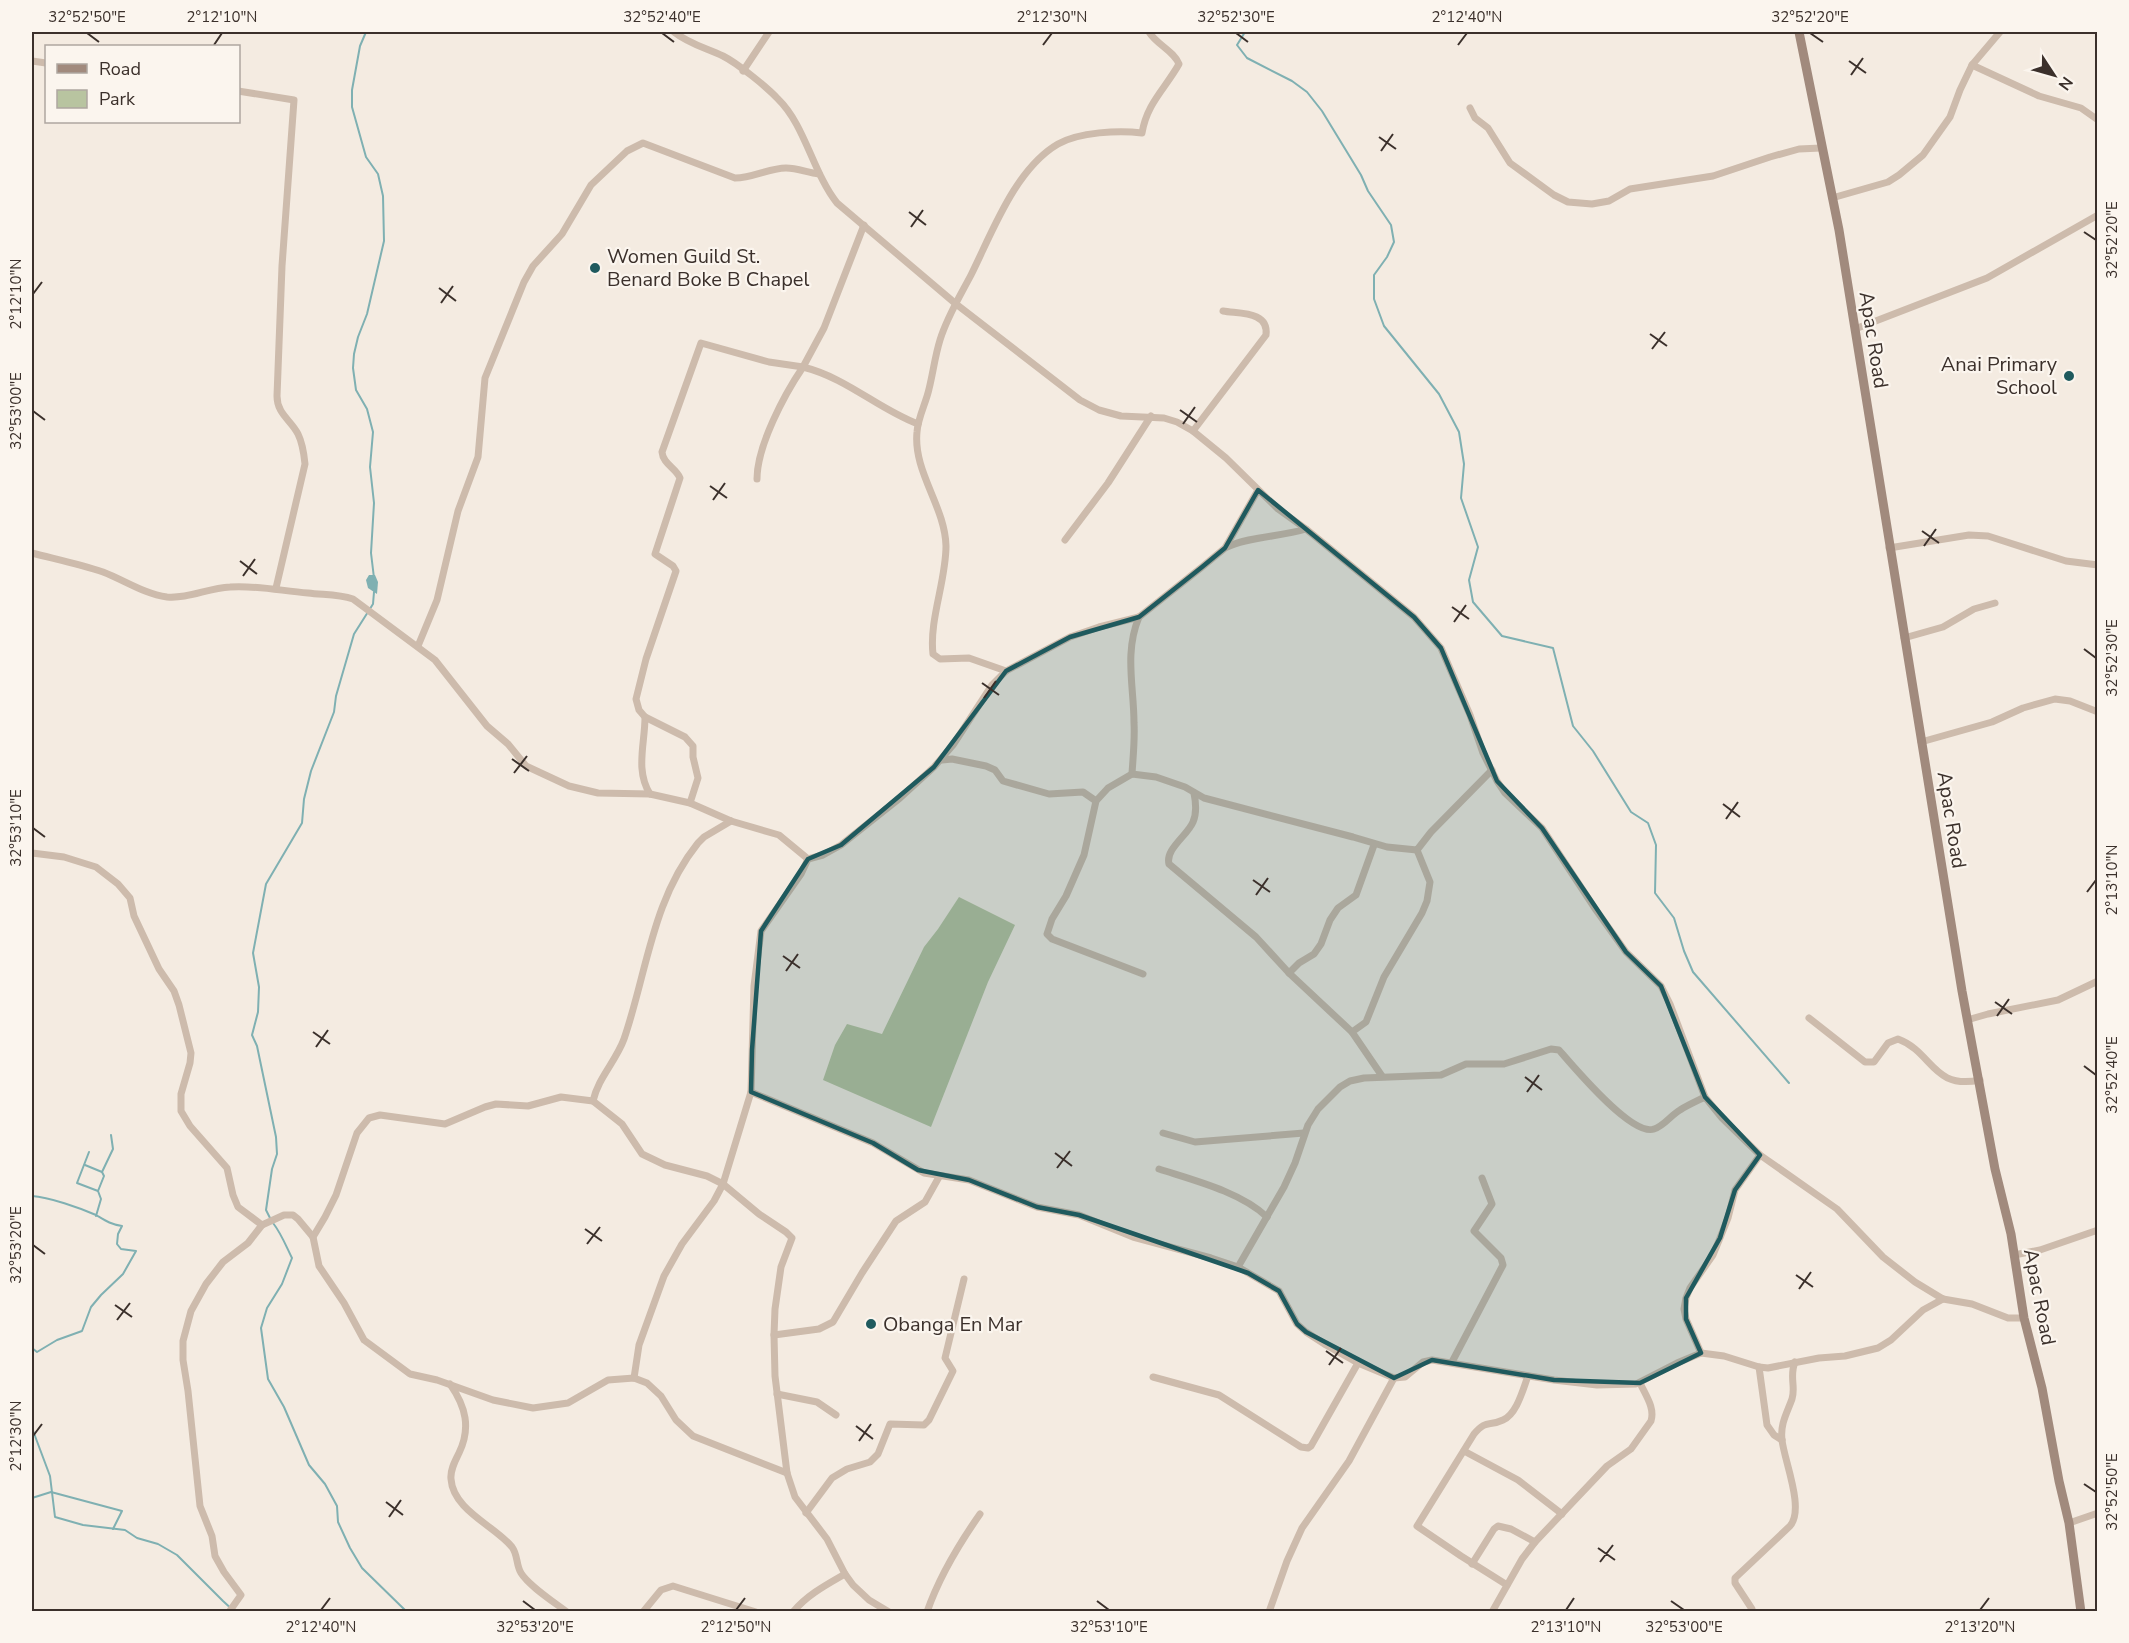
<svg xmlns="http://www.w3.org/2000/svg" width="2129" height="1643" font-family="'Nunito Sans',sans-serif">
  <rect width="100%" height="100%" fill="#f4ebe1"/>
  <path fill="#b8c4a0" d="M 959,897 L 1015,925 L 988,982 L 931,1127 L 823,1080 L 835,1045 L 847,1024 L 882,1034 L 924,947 L 938,929 Z"/>
  <path fill="#7fb0b2" d="M 369,575 L 375,575 L 378,582 L 377,594 L 368,588 L 366,580 Z"/>
  <g fill="none" stroke-linecap="round" stroke-linejoin="round">
    <g stroke="#7fb0b2" stroke-width="2">
      <path d="M 366,32 L 360,46 L 352,90 L 352,107 L 366,157 L 378,174 L 383,196 L 384,241 L 367,314 L 358,337 L 354,354 L 353,368 L 356,390 L 367,409 L 373,432 L 370,467 L 374,503 L 371,553 L 374,578"/>
      <path d="M 1245,32 L 1237,45 L 1247,58 L 1292,81 L 1307,92 L 1322,111 L 1361,175 L 1368,191 L 1391,225 L 1394,242 L 1387,257 L 1374,275 L 1374,299 L 1384,326 L 1439,394 L 1459,432 L 1464,464 L 1461,498 L 1478,547 L 1469,580 L 1473,602 L 1502,636 L 1553,648 L 1573,726 L 1593,751 L 1631,812 L 1648,823 L 1656,845 L 1655,893 L 1674,918 L 1684,951 L 1693,972 L 1789,1083"/>
      <path d="M 89,1152 L 77,1183 L 98,1191"/>
      <path d="M 85,1165 L 102,1172"/>
      <path d="M 32,1196 C 49,1197 80,1208 96,1215 C 106,1221 110,1224 122,1226 L 118,1234 L 117,1244 L 121,1249 L 136,1251 L 123,1274 L 101,1295 L 91,1307 L 82,1331 L 57,1340 L 37,1352 L 32,1348"/>
      <path d="M 96,1216 L 101,1199 L 98,1191 L 104,1176 L 102,1172 L 113,1149 L 111,1135"/>
      <path d="M 270,1218 L 266,1210 L 272,1169 L 277,1154 L 276,1137 L 257,1046 L 252,1035 L 258,1012 L 259,987 L 253,953 L 266,884 L 302,823 L 304,799 L 311,771 L 334,712 L 336,696 L 354,634 L 373,604 L 374,592"/>
      <path d="M 273,1223 C 281,1233 286,1246 292,1258 L 282,1284 L 267,1308 L 261,1328 L 268,1379 L 284,1407 L 309,1465 L 325,1484 L 337,1506 L 338,1522 L 350,1548 L 362,1568 L 407,1612"/>
      <path d="M 32,1428 L 50,1476 L 55,1517 L 83,1525 L 125,1530 L 137,1538 L 158,1544 L 177,1555 L 223,1601 L 235,1612"/>
      <path d="M 32,1498 L 51,1492 L 122,1511 L 113,1529"/>
    </g>
    <g stroke="#cdbbac" stroke-width="7">
      <path d="M 674,32 C 689,44 706,48 723,56 C 737,63 767,87 778,99 C 805,125 813,173 837,203 L 956,304 L 1080,400 L 1099,410 L 1121,416 L 1164,418 L 1177,422 L 1193,431 L 1226,458 L 1278,509 L 1306,529 L 1414,617 L 1441,648 L 1470,715 L 1483,753 L 1497,781 L 1505,793 L 1542,828 L 1596,910 L 1626,952 L 1661,986 L 1670,1004 L 1705,1097 L 1722,1118 L 1760,1155 L 1837,1209 L 1883,1257 L 1915,1282 L 1943,1299 L 1972,1304 L 2008,1318 L 2024,1318"/>
      <path d="M 32,61 L 46,63"/>
      <path d="M 1972,65 L 2039,96 L 2081,108 L 2098,120"/>
      <path d="M 743,71 L 769,32"/>
      <path d="M 238,91 L 294,100 L 282,266 L 277,396 C 277,414 291,420 298,434 C 303,444 304,454 305,464 L 276,588"/>
      <path d="M 1470,108 L 1475,118 L 1488,128 L 1510,163 L 1554,195 L 1568,202 L 1592,204 L 1609,201 L 1630,189 L 1713,176 L 1770,157 L 1799,149 L 1821,148"/>
      <path d="M 1832,198 L 1888,182 L 1899,175 L 1923,155 L 1950,117 L 1960,90 L 1972,65 L 2000,32"/>
      <path d="M 1855,329 L 1987,278 L 2098,215"/>
      <path d="M 1193,431 L 1266,335 C 1269,311 1239,314 1223,311"/>
      <path d="M 757,479 C 757,446 784,395 803,367 C 847,378 878,409 918,424"/>
      <path d="M 1065,540 L 1108,483 L 1151,416"/>
      <path d="M 1227,547 C 1251,536 1280,537 1306,529"/>
      <path d="M 1889,548 L 1969,535 L 1988,536 L 2066,561 L 2098,565"/>
      <path d="M 32,553 C 55,559 79,564 103,572 C 124,580 144,594 167,597 C 188,599 208,588 230,587 C 256,585 282,591 308,593 C 323,595 338,594 353,599 L 435,660 L 487,726 L 508,744 L 526,766 L 569,786 L 598,793 L 650,794 L 690,803 L 731,821 L 779,835 L 808,859 L 823,855 L 841,845 L 900,798 L 934,767 L 953,745 L 992,685 L 1006,671 L 1070,637 L 1099,627 L 1139,617 L 1202,567 L 1225,548 L 1258,490"/>
      <path d="M 1904,638 L 1943,627 L 1974,609 L 1995,603"/>
      <path d="M 418,646 L 437,600 L 458,511 L 478,457 L 485,378 L 524,282 L 533,266 L 562,234 L 591,185 L 627,151 L 643,143 L 735,178 C 753,178 769,168 786,168 C 798,168 808,173 819,174"/>
      <path d="M 1006,671 L 969,658 L 940,659 L 933,654 C 929,620 946,581 946,546 C 945,506 913,472 917,432 C 918,417 926,403 929,389 C 933,373 935,356 940,340 C 947,317 960,296 971,275 C 992,233 1015,169 1058,144 C 1079,132 1119,130 1142,133 C 1147,103 1165,89 1179,64 C 1174,51 1156,44 1149,32"/>
      <path d="M 645,717 L 685,737 L 693,746 L 693,757 L 698,778 L 690,803"/>
      <path d="M 1921,742 L 1992,722 L 2023,708 L 2055,699 L 2070,701 L 2098,712"/>
      <path d="M 942,760 L 952,759 L 986,766 L 995,770 L 1003,781 L 1049,794 L 1083,792 L 1096,801"/>
      <path d="M 1132,774 C 1133,757 1135,740 1134,723 C 1134,687 1124,653 1139,617"/>
      <path d="M 1194,793 C 1196,803 1197,813 1193,822 C 1188,835 1165,849 1169,864 L 1256,937 L 1289,973 L 1352,1032"/>
      <path d="M 650,794 C 635,770 645,744 645,717 L 639,710 L 636,699 L 646,659 L 676,571 L 673,566 L 655,554 L 680,478 C 676,468 663,464 662,452 L 701,343 L 769,362 L 803,367 L 824,328 L 864,225"/>
      <path d="M 32,853 L 64,857 L 96,867 L 118,884 L 130,898 L 134,916 L 159,969 L 174,991 L 179,1005 L 191,1053 L 190,1063 L 181,1094 L 181,1111 L 190,1126 L 227,1168 L 233,1195 L 238,1207 L 262,1225 L 284,1215 L 293,1215 L 298,1219 L 313,1237 L 319,1266 L 344,1303 L 364,1340 L 410,1374 L 437,1380 L 493,1400 L 533,1408 L 568,1403 L 608,1380 L 634,1378 L 647,1383 L 661,1396 L 676,1420 L 693,1436 L 787,1473"/>
      <path d="M 808,859 L 801,874 L 761,931 L 754,986 L 751,1092 L 723,1184 L 759,1214 L 786,1232 L 792,1238 L 781,1267 L 775,1309 L 774,1335 L 775,1376 L 787,1473 L 795,1497 L 827,1539 L 845,1574 L 853,1585 L 869,1600 L 889,1612"/>
      <path d="M 1289,973 L 1299,963 L 1314,954 L 1321,944 L 1330,920 L 1338,908 L 1356,895 L 1374,845"/>
      <path d="M 1143,974 L 1052,939 L 1047,934 L 1052,919 L 1066,896 L 1084,855 L 1096,801 L 1108,788 L 1132,774 L 1156,777 L 1185,787 L 1204,798 L 1353,837 L 1387,847 L 1417,850 L 1431,832 L 1492,770"/>
      <path d="M 1809,1018 L 1865,1062 L 1874,1062 L 1888,1043 L 1898,1039 C 1933,1052 1932,1090 1980,1080"/>
      <path d="M 1967,1020 L 1988,1014 L 2058,1000 L 2098,981"/>
      <path d="M 1382,1076 L 1352,1032 L 1366,1022 L 1384,977 L 1422,913 L 1427,901 L 1430,882 L 1417,850"/>
      <path d="M 751,1092 L 873,1143 L 924,1173 L 969,1180 L 1037,1207 L 1079,1215 L 1133,1237 L 1211,1258 L 1238,1267 L 1279,1291 L 1297,1324 L 1306,1332 L 1326,1345 L 1358,1363 L 1394,1378 L 1405,1377 L 1423,1362 L 1432,1360 L 1554,1380 L 1597,1385 L 1636,1384 L 1677,1363 L 1701,1353 L 1724,1356 L 1759,1367 L 1768,1368 L 1819,1358 L 1845,1356 L 1878,1348 L 1891,1340 L 1923,1310 L 1943,1299"/>
      <path d="M 1163,1133 L 1195,1142 L 1304,1133"/>
      <path d="M 1159,1169 C 1193,1180 1241,1192 1267,1217"/>
      <path d="M 313,1237 L 325,1217 L 336,1195 L 357,1133 L 369,1118 L 380,1115 L 445,1124 L 485,1107 L 496,1104 L 528,1106 L 561,1097 L 593,1101"/>
      <path d="M 2014,1255 L 2040,1250 L 2098,1230"/>
      <path d="M 1238,1267 L 1284,1187 L 1295,1163 L 1308,1125 L 1318,1109 L 1340,1087 L 1350,1081 L 1364,1078 L 1441,1075 L 1466,1064 L 1504,1064 L 1551,1049 L 1559,1050 C 1573,1066 1632,1137 1654,1129 C 1664,1126 1671,1115 1680,1110 C 1688,1105 1697,1101 1705,1097"/>
      <path d="M 774,1335 L 819,1329 L 833,1322 L 862,1273 L 896,1221 L 925,1202 L 939,1177"/>
      <path d="M 1701,1353 L 1686,1319 L 1684,1309 L 1686,1298 L 1690,1288 L 1713,1255 L 1720,1238 L 1728,1218 L 1735,1190 L 1760,1155"/>
      <path d="M 1452,1362 L 1503,1265 L 1501,1258 L 1474,1231 L 1492,1204 L 1482,1178"/>
      <path d="M 1759,1367 L 1767,1425 L 1774,1435 L 1782,1440"/>
      <path d="M 1153,1377 L 1219,1395 L 1301,1447 L 1308,1448 L 1311,1446 L 1358,1363"/>
      <path d="M 634,1378 L 639,1345 L 664,1276 L 682,1244 L 714,1201 L 723,1184 L 707,1176 L 665,1165 L 642,1154 L 622,1124 L 593,1101 C 598,1078 616,1061 624,1039 C 647,972 652,900 698,843 L 704,837 L 731,821"/>
      <path d="M 450,1384 C 466,1407 471,1428 459,1453 C 455,1461 450,1470 451,1479 C 453,1510 495,1526 512,1547 C 518,1555 516,1565 521,1573 C 529,1586 554,1602 567,1612"/>
      <path d="M 777,1394 L 817,1402 L 836,1415"/>
      <path d="M 1464,1451 L 1518,1480 L 1562,1514"/>
      <path d="M 806,1513 L 832,1478 L 847,1469 L 870,1462 L 878,1454 L 890,1424 L 924,1425 L 929,1420 L 953,1371 L 945,1358 L 964,1279"/>
      <path d="M 2069,1523 L 2098,1513"/>
      <path d="M 1472,1564 L 1494,1529 L 1498,1526 L 1511,1529 L 1535,1542"/>
      <path d="M 1507,1585 L 1461,1556 L 1417,1526 L 1474,1434 C 1487,1419 1488,1427 1503,1420 C 1517,1414 1523,1389 1528,1376"/>
      <path d="M 229,1612 L 241,1595 L 224,1572 L 215,1556 L 212,1536 L 200,1506 L 188,1391 L 183,1360 L 183,1341 L 191,1311 L 206,1284 L 223,1262 L 248,1243 L 262,1225"/>
      <path d="M 643,1612 L 661,1590 L 673,1586 L 756,1612"/>
      <path d="M 793,1612 C 807,1595 826,1585 845,1574"/>
      <path d="M 927,1612 C 939,1577 959,1544 980,1514"/>
      <path d="M 1269,1612 L 1287,1561 L 1302,1528 L 1349,1461 L 1394,1378"/>
      <path d="M 1492,1612 L 1522,1559 L 1535,1542 L 1607,1466 L 1631,1449 L 1651,1421 C 1655,1408 1646,1396 1640,1383"/>
      <path d="M 1751,1612 L 1752,1609 L 1735,1583 L 1735,1578 L 1790,1526 C 1805,1509 1784,1460 1782,1440 C 1780,1424 1787,1413 1792,1399 C 1796,1387 1789,1376 1795,1362"/>
    </g>
    <path stroke="#a18a7d" stroke-width="9" d="M 1799,32 L 1839,230 L 1962,991 L 1995,1169 L 2011,1234 L 2024,1318 L 2042,1388 L 2059,1481 L 2069,1523 L 2081,1612"/>
  </g>
  <path fill="#1f5a5e" fill-opacity="0.2" stroke="#1f5a5e" stroke-width="4.5" stroke-linejoin="round" d="M 1258,490 L 1414,617 L 1441,648 L 1497,781 L 1542,828 L 1626,952 L 1661,986 L 1705,1097 L 1760,1155 L 1735,1190 L 1720,1238 L 1686,1298 L 1686,1319 L 1701,1353 L 1640,1383 L 1554,1380 L 1432,1360 L 1394,1378 L 1306,1332 L 1297,1324 L 1279,1291 L 1248,1273 L 1079,1215 L 1037,1207 L 969,1180 L 918,1170 L 873,1143 L 751,1092 L 752,1050 L 761,931 L 808,859 L 841,845 L 934,767 L 1006,671 L 1070,637 L 1139,617 L 1202,567 L 1225,548 Z"/>
  <path fill="none" stroke="#3b302b" stroke-width="2" d="M 87,33 L 99,42M 662,33 L 674,42M 1236,33 L 1248,42M 1810,33 L 1823,42M 214,45 L 222,33M 1043,45 L 1052,33M 1458,45 L 1467,33M 1849,61 L 1866,73M 1851,75 L 1863,58M 1379,137 L 1396,149M 1381,151 L 1393,134M 909,212 L 926,225M 911,227 L 923,210M 2084,232 L 2096,240M 439,288 L 456,301M 33,294 L 42,282M 441,303 L 453,286M 1650,334 L 1667,346M 1652,349 L 1665,332M 1180,410 L 1197,422M 33,411 L 45,420M 1183,424 L 1195,407M 710,486 L 727,498M 713,500 L 725,483M 1922,531 L 1939,543M 1924,546 L 1936,529M 240,561 L 257,574M 243,576 L 255,559M 1452,607 L 1469,619M 1454,622 L 1466,605M 2084,649 L 2096,658M 982,683 L 999,695M 984,698 L 996,681M 512,759 L 529,771M 514,773 L 527,756M 1723,804 L 1740,817M 1726,819 L 1738,802M 33,828 L 45,837M 1253,880 L 1270,892M 2087,892 L 2096,880M 1256,895 L 1268,878M 783,956 L 800,968M 786,971 L 798,954M 1995,1002 L 2012,1014M 1997,1016 L 2009,999M 313,1032 L 330,1044M 316,1047 L 328,1030M 2084,1066 L 2096,1075M 1525,1077 L 1542,1090M 1527,1092 L 1539,1075M 1055,1153 L 1072,1166M 1057,1168 L 1070,1151M 585,1229 L 602,1241M 587,1244 L 600,1227M 33,1245 L 45,1254M 1796,1275 L 1813,1287M 1799,1289 L 1811,1272M 115,1305 L 132,1317M 117,1320 L 130,1303M 1326,1351 L 1343,1363M 1329,1365 L 1341,1348M 856,1426 L 873,1439M 33,1436 L 42,1424M 859,1441 L 871,1424M 2084,1484 L 2096,1492M 386,1502 L 403,1515M 389,1517 L 401,1500M 1598,1548 L 1615,1560M 1600,1562 L 1613,1545M 523,1601 L 535,1610M 1097,1601 L 1109,1610M 1671,1601 L 1684,1610M 321,1610 L 330,1598M 736,1610 L 745,1598M 1566,1610 L 1574,1598M 1980,1610 L 1989,1598"/>
  <g fill="#1f5a5e" stroke="#fbf5ee" stroke-width="2">
    <circle cx="595" cy="268" r="6"/>
    <circle cx="2069" cy="376" r="6"/>
    <circle cx="871" cy="1324" r="6"/>
  </g>
  <g text-anchor="middle" stroke-width="4.5" stroke-linejoin="round" paint-order="stroke">
    <g font-size="20" fill="#3b302b" stroke="#fbf5ee" text-anchor="start">
      <text x="607" y="263">Women Guild St.<tspan x="607" dy="23">Benard Boke B Chapel</tspan></text>
      <text x="2057" y="371" text-anchor="end">Anai Primary<tspan x="2057" dy="23">School</tspan></text>
      <text x="883" y="1331">Obanga En Mar</text>
    </g>
    <g font-size="20" fill="#3b302b" stroke="#fbf5ee">
      <text transform="translate(1874 340) rotate(81)" y="7">Apac Road</text>
      <text transform="translate(1952 820) rotate(81)" y="7">Apac Road</text>
      <text transform="translate(2040 1297) rotate(79)" y="7">Apac Road</text>
    </g>
  </g>
  <rect width="2129" height="1643" fill="none" stroke="#fbf5ee" stroke-width="66"/>
  <rect x="45" y="45" width="195" height="78" fill="#fbf5ee" stroke="#aea6a0" stroke-width="1.5"/>
  <rect x="57" y="64" width="30" height="9" fill="#a18a7d" stroke="#aea6a0" stroke-width="1.5"/>
  <text x="99" y="75" font-size="18" fill="#3b302b">Road</text>
  <rect x="57" y="90" width="30" height="18" fill="#b8c4a0" stroke="#aea6a0" stroke-width="1.5"/>
  <text x="99" y="105" font-size="18" fill="#3b302b">Park</text>
  <g transform="translate(2054 75) rotate(126)" stroke="#fbf5ee" stroke-width="4.5" paint-order="stroke">
  <path d="M0-4.5L10 22L0 15L-10 22Z" fill="#3b302b"/>
  <text y="-9" font-size="16" font-weight="bold" text-anchor="middle" fill="#3b302b">N</text>
  </g>
  <rect x="33" y="33" width="2063" height="1577" fill="none" stroke="#3b302b" stroke-width="2"/>
  <g font-size="15" text-anchor="middle" fill="#3b302b">
    <text x="87" y="22">32°52'50"E</text>
    <text x="222" y="22">2°12'10"N</text>
    <text x="662" y="22">32°52'40"E</text>
    <text x="1052" y="22">2°12'30"N</text>
    <text x="1236" y="22">32°52'30"E</text>
    <text x="1467" y="22">2°12'40"N</text>
    <text x="1810" y="22">32°52'20"E</text>
    <text transform="translate(2112 240) rotate(-90)" y="5">32°52'20"E</text>
    <text transform="translate(16 294) rotate(-90)" y="5">2°12'10"N</text>
    <text transform="translate(16 411) rotate(-90)" y="5">32°53'00"E</text>
    <text transform="translate(2112 658) rotate(-90)" y="5">32°52'30"E</text>
    <text transform="translate(16 828) rotate(-90)" y="5">32°53'10"E</text>
    <text transform="translate(2112 880) rotate(-90)" y="5">2°13'10"N</text>
    <text transform="translate(2112 1075) rotate(-90)" y="5">32°52'40"E</text>
    <text transform="translate(16 1245) rotate(-90)" y="5">32°53'20"E</text>
    <text transform="translate(16 1436) rotate(-90)" y="5">2°12'30"N</text>
    <text transform="translate(2112 1492) rotate(-90)" y="5">32°52'50"E</text>
    <text x="321" y="1632">2°12'40"N</text>
    <text x="535" y="1632">32°53'20"E</text>
    <text x="736" y="1632">2°12'50"N</text>
    <text x="1109" y="1632">32°53'10"E</text>
    <text x="1566" y="1632">2°13'10"N</text>
    <text x="1684" y="1632">32°53'00"E</text>
    <text x="1980" y="1632">2°13'20"N</text>
  </g>
</svg>
